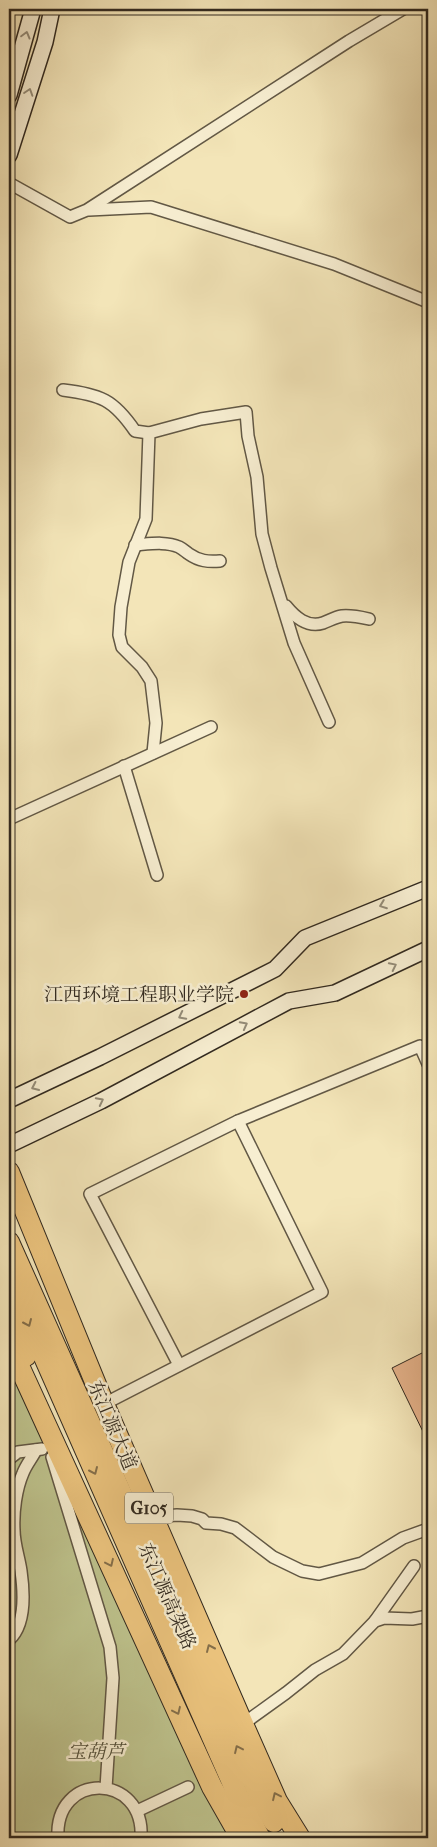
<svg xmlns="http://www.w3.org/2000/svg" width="437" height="1847" font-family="'IM FELL French Canon','Noto Serif SC',serif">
  <rect width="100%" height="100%" fill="#f3e5b8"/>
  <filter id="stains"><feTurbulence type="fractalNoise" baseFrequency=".004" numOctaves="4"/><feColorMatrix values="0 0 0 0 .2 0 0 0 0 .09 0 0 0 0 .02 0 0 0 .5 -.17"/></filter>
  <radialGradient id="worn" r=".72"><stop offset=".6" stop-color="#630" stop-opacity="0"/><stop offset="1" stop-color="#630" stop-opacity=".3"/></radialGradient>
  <path fill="#bec38d" stroke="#787656" d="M 9,1335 L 236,1838 L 9,1838 Z"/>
  <path fill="#e4b189" stroke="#31291f" d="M 428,1350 L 428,1442 L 392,1368 Z"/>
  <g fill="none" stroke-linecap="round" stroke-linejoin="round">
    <g stroke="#625845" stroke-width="14">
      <g id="street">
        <path d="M 9,183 L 70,217 L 87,210 L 349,41 L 403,9"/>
        <path d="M 89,210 L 151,207 L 334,264 L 428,302"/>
        <path d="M 63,390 C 101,395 113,399 135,431 L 149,433"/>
        <path d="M 135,545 C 149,544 166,541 179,547 C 183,549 186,552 189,554 C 199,561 208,562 220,561"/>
        <path d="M 286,606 C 295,617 307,628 323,623 C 329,621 335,617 342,616 C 351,615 360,617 369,619"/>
        <path d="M 153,753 L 156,723 L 151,681 L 142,667 L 122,647 L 119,635 L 121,607 L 129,562 L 146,519 L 149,433 L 201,419 L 246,412 L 248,436 L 257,477 L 262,534 L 271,568 L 294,643 L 329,722"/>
        <path d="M 124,766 L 157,875"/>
        <path d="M 9,819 L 211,727"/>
        <path d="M 179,1365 L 90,1194 L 238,1121 L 420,1046 L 428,1064"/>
        <path d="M 104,1404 L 322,1292 L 238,1121"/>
        <path d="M 52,1457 L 110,1647 L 113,1678 L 106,1788"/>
        <path d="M 9,1459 L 18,1452 L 42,1449"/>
        <path d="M 153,1517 L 177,1515 L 192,1516 L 202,1519 L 206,1523 L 221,1524 L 235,1528 L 273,1557 L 302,1571 L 319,1574 L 362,1563 L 403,1538 L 428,1529"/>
        <path d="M 375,1621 L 414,1566"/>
        <path d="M 9,1640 C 26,1625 24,1592 21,1571 C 19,1557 14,1544 14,1530 C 13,1512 16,1489 23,1473 C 26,1465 32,1458 36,1450"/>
        <path d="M 243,1724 L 286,1693 L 315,1670 L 343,1654 L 375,1621 L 384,1618 L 412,1619 L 428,1616"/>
        <path d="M 137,1811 L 188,1787"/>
        <path d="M 58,1838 C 54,1771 145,1772 141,1838"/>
      </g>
    </g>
    <g stroke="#31291f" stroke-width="18">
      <g id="secondary">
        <path d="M 9,95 L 33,9"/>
        <path d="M 9,155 L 45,42 L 52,9"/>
        <path d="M 9,1100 L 100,1057 L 275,969 L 305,938 L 428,888"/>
        <path d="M 9,1145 L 101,1101 L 289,1001 L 335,993 L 428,949"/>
      </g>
    </g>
    <g stroke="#31291f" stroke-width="22">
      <g id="highway">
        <path d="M 9,1172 L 104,1404 L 243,1724 L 277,1801 L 300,1838"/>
        <path d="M 9,1242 L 188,1642 L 265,1808 L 274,1822"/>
        <path d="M 9,1278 L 239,1798 L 260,1838"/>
        <path d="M 9,1316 L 26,1356"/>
        <path d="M 9,1344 L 212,1787 L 241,1838"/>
      </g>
    </g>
    <use href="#street" stroke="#f7eed1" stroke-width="11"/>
    <use href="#secondary" stroke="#f7eed1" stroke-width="15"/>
    <use href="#highway" stroke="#eac27c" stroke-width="20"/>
  </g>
  <defs><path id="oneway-chevron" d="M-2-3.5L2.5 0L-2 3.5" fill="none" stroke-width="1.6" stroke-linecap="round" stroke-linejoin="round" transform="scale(1.25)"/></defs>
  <g stroke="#948c78">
    <use href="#oneway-chevron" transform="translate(26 35) rotate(-75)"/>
    <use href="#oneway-chevron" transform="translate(29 92) rotate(-72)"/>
    <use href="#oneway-chevron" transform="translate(383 905) rotate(159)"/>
    <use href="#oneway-chevron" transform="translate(393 966) rotate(-26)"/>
    <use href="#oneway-chevron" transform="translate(182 1016) rotate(153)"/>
    <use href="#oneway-chevron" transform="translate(244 1025) rotate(-28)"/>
    <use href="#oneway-chevron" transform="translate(35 1087) rotate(155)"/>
    <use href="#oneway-chevron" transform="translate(100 1101) rotate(-27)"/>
  </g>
  <g stroke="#846e49">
    <use href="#oneway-chevron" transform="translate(28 1323) rotate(66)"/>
    <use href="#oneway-chevron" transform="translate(94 1471) rotate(66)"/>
    <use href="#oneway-chevron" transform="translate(110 1563) rotate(65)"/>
    <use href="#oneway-chevron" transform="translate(210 1648) rotate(-114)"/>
    <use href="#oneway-chevron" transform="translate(177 1711) rotate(65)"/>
    <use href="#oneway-chevron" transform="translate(238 1749) rotate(-115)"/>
    <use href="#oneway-chevron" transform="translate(276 1796) rotate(-115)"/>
  </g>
  <circle fill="#8f2418" stroke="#f7eed1" stroke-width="2" cx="244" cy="994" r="5"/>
  <g text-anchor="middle" stroke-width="5" stroke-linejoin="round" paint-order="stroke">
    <rect fill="#f7eed1" stroke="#6c6454" stroke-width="1" x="125" y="1492.5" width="48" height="31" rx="4"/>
    <g font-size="18" font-weight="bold" fill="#31291f">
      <text x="149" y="1514">G105</text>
    </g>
    <g font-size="19" fill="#31291f" stroke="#f7eed1" text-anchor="end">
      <text x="234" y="1001">江西环境工程职业学院</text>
    </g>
    <g font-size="19" fill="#31291f" stroke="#f7eed1">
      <text transform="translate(113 1425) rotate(67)" y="7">东江源大道</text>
      <text transform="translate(168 1596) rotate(66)" y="7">东江源高架路</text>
    </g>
    <g font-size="19" font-style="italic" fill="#54503a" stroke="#f7eed1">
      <text x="96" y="1758">宝葫芦</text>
    </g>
  </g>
  <rect width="437" height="1847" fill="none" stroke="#f3e5b8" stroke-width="30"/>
  <rect x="10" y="10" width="417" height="1827" fill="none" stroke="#31291f" stroke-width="2.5"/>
  <rect x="15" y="15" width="407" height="1817" fill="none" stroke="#31291f"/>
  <rect width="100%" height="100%" filter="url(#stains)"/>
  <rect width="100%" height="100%" fill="url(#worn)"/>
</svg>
